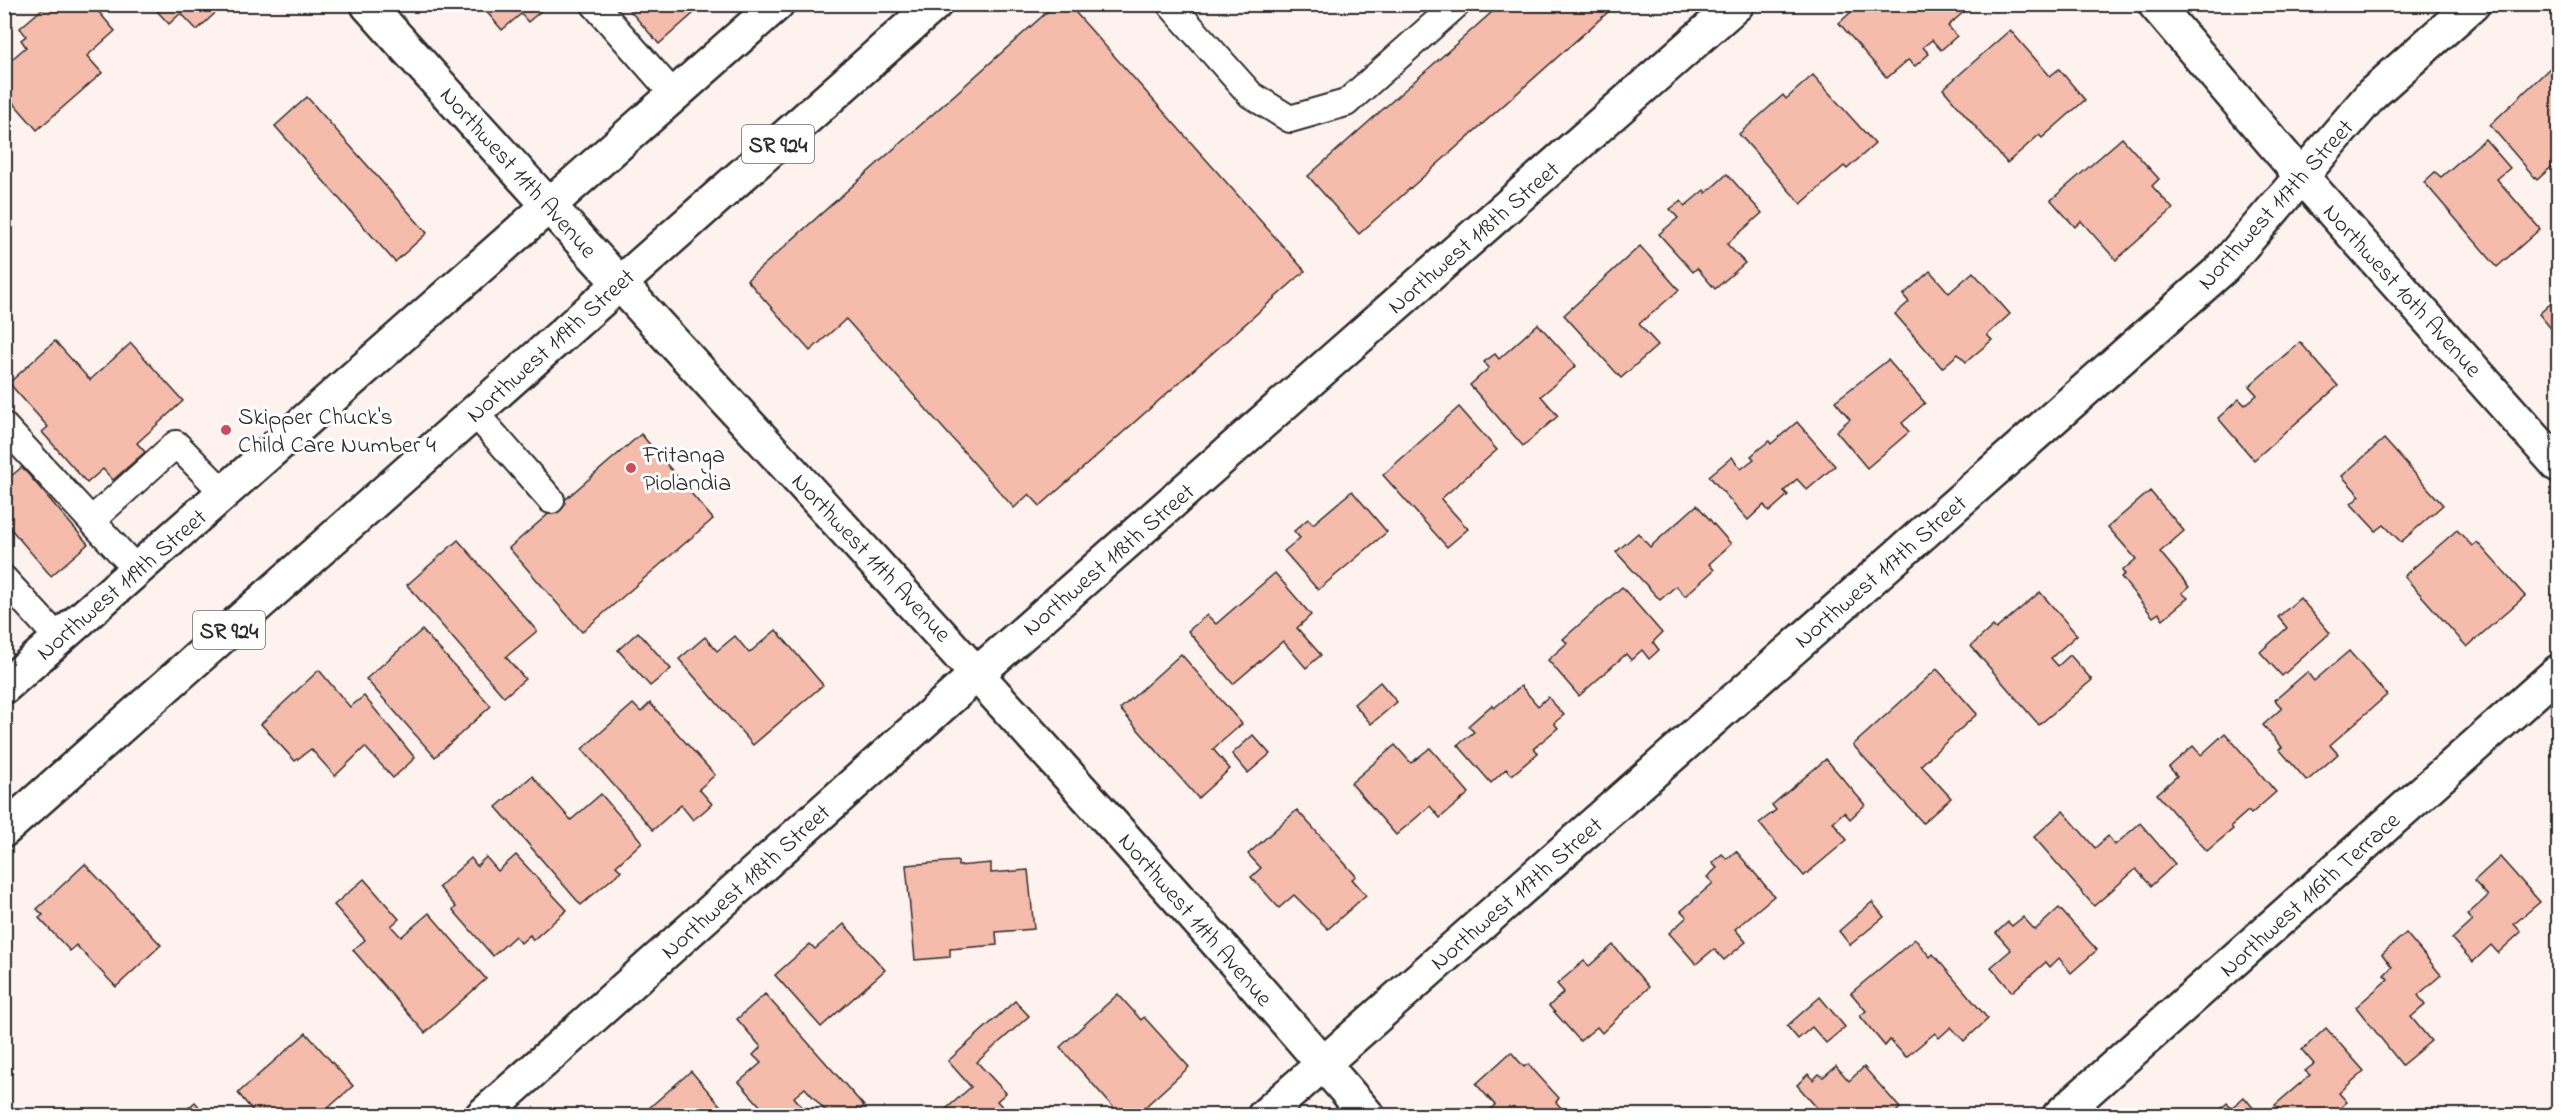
<svg xmlns="http://www.w3.org/2000/svg" width="2563" height="1120" font-family="'Indie Flower',sans-serif">
  <rect width="100%" height="100%" fill="#fdf2ee"/>
  <filter id="ink" filterUnits="userSpaceOnUse"><feTurbulence type="fractalNoise" baseFrequency=".0167" numOctaves="2"/><feDisplacementMap in="SourceGraphic" scale="12" xChannelSelector="R" yChannelSelector="G"/><feConvolveMatrix kernelMatrix="1 2 1 2 8 2 1 2 1" color-interpolation-filters="sRGB"/></filter>
  <g filter="url(#ink)">
    <g fill="#f5bcac" stroke="#2b2b2b" stroke-width="1.5">
      <path d="M 48,4 L 92,4 L 115,31 L 87,56 L 102,73 L 37,130 L 4,92 L 4,66 L 26,47 L 21,40 L 26,36 L 20,28 Z"/>
      <path d="M 164,4 L 225,4 L 197,30 L 181,13 L 169,24 L 157,11 Z"/>
      <path d="M 480,4 L 547,4 L 548,5 L 528,22 L 521,14 L 502,30 Z"/>
      <path d="M 624,4 L 704,4 L 659,44 Z"/>
      <path d="M 1056,4 L 1068,4 L 1305,271 L 1040,506 L 1029,494 L 1014,508 L 846,319 L 810,351 L 747,280 Z"/>
      <path d="M 1501,4 L 1617,4 L 1359,234 L 1308,176 Z"/>
      <path d="M 1860,4 L 1965,4 L 1968,8 L 1948,26 L 1957,36 L 1941,50 L 1932,40 L 1923,47 L 1929,54 L 1915,66 L 1908,60 L 1887,78 L 1839,23 Z"/>
      <path d="M 2010,30 L 2050,76 L 2059,69 L 2085,100 L 2042,138 L 2039,135 L 2007,163 L 1943,89 Z"/>
      <path d="M 2554,64 L 2558,69 L 2558,161 L 2537,180 L 2490,125 Z"/>
      <path d="M 1813,75 L 1875,144 L 1847,169 L 1844,166 L 1801,204 L 1739,134 L 1783,95 L 1786,99 Z"/>
      <path d="M 307,97 L 427,233 L 395,262 L 275,126 Z"/>
      <path d="M 2122,138 L 2159,179 L 2152,186 L 2173,209 L 2116,260 L 2081,221 L 2075,227 L 2051,200 Z"/>
      <path d="M 2485,139 L 2510,168 L 2497,179 L 2540,229 L 2497,267 L 2424,182 L 2435,172 L 2441,177 Z"/>
      <path d="M 1727,174 L 1762,213 L 1727,244 L 1745,263 L 1715,289 L 1697,268 L 1693,272 L 1659,234 L 1678,218 L 1670,209 L 1681,201 L 1685,206 L 1704,190 L 1706,193 Z"/>
      <path d="M 1640,246 L 1679,290 L 1639,324 L 1658,345 L 1621,378 L 1564,315 Z"/>
      <path d="M 1930,271 L 1949,293 L 1973,272 L 2010,314 L 1987,335 L 1992,340 L 1966,362 L 1958,354 L 1942,368 L 1895,314 L 1909,302 L 1903,295 Z"/>
      <path d="M 2558,297 L 2558,337 L 2539,314 Z"/>
      <path d="M 1538,324 L 1576,366 L 1541,396 L 1558,416 L 1523,446 L 1470,385 L 1489,368 L 1484,362 L 1495,354 L 1499,359 Z"/>
      <path d="M 55,341 L 90,380 L 131,343 L 183,401 L 137,443 L 145,452 L 113,480 L 103,469 L 87,483 L 42,432 L 48,427 L 9,383 Z"/>
      <path d="M 2300,342 L 2338,386 L 2254,460 L 2218,418 L 2239,399 L 2245,405 L 2257,395 L 2249,386 Z"/>
      <path d="M 1888,360 L 1925,403 L 1902,423 L 1909,432 L 1867,468 L 1836,431 L 1850,419 L 1835,401 Z"/>
      <path d="M 1459,407 L 1497,450 L 1441,499 L 1468,529 L 1447,547 L 1383,475 Z"/>
      <path d="M 1797,422 L 1835,466 L 1807,490 L 1797,479 L 1784,491 L 1788,495 L 1769,512 L 1764,505 L 1748,520 L 1709,476 L 1732,457 L 1741,469 L 1754,459 L 1751,456 L 1760,448 L 1769,441 L 1771,444 Z"/>
      <path d="M 641,434 L 713,519 L 582,632 L 509,548 Z"/>
      <path d="M 2384,439 L 2443,505 L 2401,542 L 2384,525 L 2376,531 L 2351,504 L 2360,496 L 2342,476 Z"/>
      <path d="M 22,467 L 88,544 L 51,576 L 4,521 L 4,482 Z"/>
      <path d="M 1352,491 L 1387,532 L 1318,590 L 1284,551 L 1300,538 L 1294,531 L 1308,519 L 1313,524 Z"/>
      <path d="M 2150,491 L 2184,531 L 2160,552 L 2189,587 L 2182,593 L 2188,598 L 2163,619 L 2159,613 L 2153,617 L 2121,577 L 2125,574 L 2122,571 L 2136,559 L 2108,527 Z"/>
      <path d="M 1697,505 L 1731,544 L 1709,564 L 1714,570 L 1685,596 L 1676,586 L 1660,600 L 1616,552 L 1638,533 L 1650,547 Z"/>
      <path d="M 2457,530 L 2472,546 L 2477,542 L 2525,596 L 2467,647 L 2404,576 Z"/>
      <path d="M 458,540 L 537,631 L 506,657 L 525,679 L 504,697 L 407,585 Z"/>
      <path d="M 1275,573 L 1311,615 L 1297,628 L 1321,655 L 1306,668 L 1283,641 L 1233,684 L 1188,631 L 1207,615 L 1216,624 Z"/>
      <path d="M 1622,587 L 1662,633 L 1653,642 L 1659,650 L 1649,659 L 1642,650 L 1631,660 L 1626,654 L 1579,696 L 1548,660 L 1567,643 L 1563,639 Z"/>
      <path d="M 2040,592 L 2077,635 L 2051,658 L 2058,666 L 2070,655 L 2092,680 L 2039,725 L 1971,646 L 1993,626 L 1996,629 Z"/>
      <path d="M 2300,598 L 2330,633 L 2282,676 L 2260,652 L 2287,628 L 2278,617 Z"/>
      <path d="M 422,630 L 491,706 L 435,757 L 366,679 Z"/>
      <path d="M 776,630 L 823,685 L 753,745 L 679,659 L 705,637 L 717,651 L 735,636 L 749,653 Z"/>
      <path d="M 638,632 L 671,669 L 650,686 L 618,650 Z"/>
      <path d="M 2349,651 L 2387,695 L 2330,745 L 2338,754 L 2307,781 L 2279,749 L 2282,747 L 2263,725 L 2282,708 L 2275,700 L 2307,672 L 2314,681 Z"/>
      <path d="M 1181,654 L 1242,724 L 1213,749 L 1230,769 L 1198,798 L 1120,709 Z"/>
      <path d="M 1937,669 L 1977,714 L 1921,765 L 1951,798 L 1923,823 L 1853,745 Z"/>
      <path d="M 319,670 L 350,707 L 364,696 L 415,758 L 393,778 L 365,747 L 335,776 L 311,749 L 295,761 L 261,724 Z"/>
      <path d="M 1380,682 L 1397,702 L 1371,724 L 1354,704 Z"/>
      <path d="M 1521,686 L 1538,706 L 1548,697 L 1564,715 L 1554,723 L 1558,728 L 1534,748 L 1538,753 L 1512,775 L 1506,769 L 1491,783 L 1458,745 L 1474,732 L 1468,726 L 1492,705 L 1494,708 Z"/>
      <path d="M 650,703 L 715,775 L 699,789 L 712,804 L 703,812 L 693,820 L 681,805 L 653,830 L 582,749 L 633,704 L 641,712 Z"/>
      <path d="M 2225,733 L 2276,792 L 2251,814 L 2248,811 L 2231,826 L 2233,829 L 2207,851 L 2157,794 L 2177,776 L 2169,767 L 2193,746 L 2201,755 Z"/>
      <path d="M 1253,735 L 1270,754 L 1248,773 L 1232,754 Z"/>
      <path d="M 1395,745 L 1411,763 L 1430,748 L 1469,793 L 1440,818 L 1430,806 L 1396,835 L 1351,783 Z"/>
      <path d="M 1826,759 L 1865,805 L 1850,819 L 1844,812 L 1833,822 L 1847,840 L 1804,876 L 1759,823 L 1776,810 L 1772,805 Z"/>
      <path d="M 532,776 L 571,820 L 601,794 L 642,842 L 616,866 L 621,871 L 581,905 L 496,807 Z"/>
      <path d="M 1297,810 L 1356,876 L 1352,879 L 1366,895 L 1328,929 L 1294,895 L 1279,908 L 1251,877 L 1261,868 L 1248,854 Z"/>
      <path d="M 2063,811 L 2095,848 L 2108,836 L 2115,845 L 2140,823 L 2175,864 L 2151,886 L 2136,869 L 2094,906 L 2034,837 Z"/>
      <path d="M 1736,851 L 1774,896 L 1735,929 L 1746,942 L 1724,960 L 1714,949 L 1696,964 L 1669,933 L 1687,917 L 1681,911 L 1713,883 L 1707,877 L 1717,868 L 1712,863 L 1722,854 L 1727,859 Z"/>
      <path d="M 516,855 L 567,910 L 533,940 L 530,935 L 521,943 L 515,936 L 493,956 L 453,910 L 456,907 L 439,887 L 471,858 L 477,866 L 486,857 L 498,871 Z"/>
      <path d="M 2500,857 L 2540,902 L 2514,924 L 2521,932 L 2498,953 L 2491,945 L 2473,962 L 2452,939 L 2472,921 L 2467,915 L 2488,896 L 2474,881 Z"/>
      <path d="M 958,861 L 958,866 L 991,863 L 991,873 L 1028,870 L 1034,929 L 996,932 L 997,945 L 950,949 L 950,957 L 915,960 L 906,865 Z"/>
      <path d="M 85,864 L 161,945 L 116,987 L 76,945 L 70,951 L 39,918 L 43,915 L 37,909 Z"/>
      <path d="M 364,879 L 399,919 L 391,926 L 401,937 L 429,913 L 486,979 L 425,1033 L 353,950 L 365,940 L 334,905 Z"/>
      <path d="M 1872,902 L 1884,917 L 1850,945 L 1839,931 Z"/>
      <path d="M 2059,908 L 2097,950 L 2071,973 L 2059,958 L 2050,967 L 2046,962 L 2012,992 L 1991,967 L 2011,950 L 1996,933 L 2008,922 L 2012,926 L 2023,917 L 2035,930 Z"/>
      <path d="M 844,924 L 885,970 L 821,1027 L 775,975 L 810,944 L 815,949 Z"/>
      <path d="M 2406,933 L 2441,975 L 2418,995 L 2425,1005 L 2411,1017 L 2431,1041 L 2402,1065 L 2356,1007 L 2388,979 L 2384,975 L 2392,967 L 2382,954 Z"/>
      <path d="M 1915,939 L 1930,957 L 1933,954 L 1988,1019 L 1964,1041 L 1951,1027 L 1939,1038 L 1935,1033 L 1906,1057 L 1890,1040 L 1885,1046 L 1860,1016 L 1866,1011 L 1851,993 Z"/>
      <path d="M 1613,945 L 1649,987 L 1602,1033 L 1597,1027 L 1580,1041 L 1549,1006 L 1564,992 L 1557,984 L 1584,961 L 1589,966 Z"/>
      <path d="M 765,994 L 864,1106 L 853,1116 L 830,1116 L 805,1088 L 794,1097 L 802,1107 L 793,1116 L 783,1116 L 779,1111 L 773,1116 L 769,1116 L 739,1082 L 761,1063 L 753,1055 L 761,1047 L 737,1019 Z"/>
      <path d="M 1118,994 L 1141,1020 L 1144,1017 L 1189,1067 L 1135,1116 L 1121,1116 L 1060,1047 Z"/>
      <path d="M 1820,997 L 1845,1027 L 1826,1043 L 1812,1027 L 1798,1039 L 1787,1026 Z"/>
      <path d="M 1015,1001 L 1029,1016 L 977,1062 L 1006,1093 L 997,1101 L 1009,1114 L 1011,1112 L 1015,1116 L 938,1116 L 971,1087 L 948,1061 Z"/>
      <path d="M 2326,1028 L 2364,1071 L 2339,1093 L 2347,1102 L 2331,1116 L 2284,1116 L 2275,1105 L 2310,1075 L 2305,1071 L 2314,1064 L 2302,1050 Z"/>
      <path d="M 306,1033 L 353,1086 L 319,1116 L 257,1116 L 238,1093 Z"/>
      <path d="M 1511,1052 L 1524,1067 L 1528,1064 L 1559,1098 L 1556,1102 L 1568,1116 L 1492,1116 L 1488,1111 L 1495,1105 L 1476,1084 Z"/>
      <path d="M 1836,1066 L 1849,1081 L 1864,1067 L 1900,1108 L 1892,1116 L 1808,1116 L 1817,1108 L 1797,1085 L 1808,1074 L 1813,1080 L 1819,1074 L 1823,1077 Z"/>
      <path d="M 691,1071 L 729,1116 L 641,1116 L 641,1115 Z"/>
      <path d="M 2244,1097 L 2260,1116 L 2213,1116 L 2227,1103 L 2231,1108 Z"/>
      <path d="M 195,1102 L 207,1116 L 179,1116 Z"/>
    </g>
    <g fill="none" stroke-linecap="round" stroke-linejoin="round">
      <g stroke="#2b2b2b" stroke-width="30">
        <g id="service">
          <path d="M 594,4 L 674,95"/>
          <path d="M 1170,4 L 1251,95 L 1290,119 L 1346,103 L 1457,4"/>
          <path d="M 474,412 L 551,500"/>
          <path d="M 4,426 L 137,570"/>
          <path d="M 92,520 L 176,444 L 224,493"/>
          <path d="M 4,579 L 59,639"/>
        </g>
      </g>
      <g stroke="#2b2b2b" stroke-width="38">
        <g id="minor">
          <path d="M 2155,4 L 2302,177 L 2558,465"/>
          <path d="M 368,5 C 699,377 1044,737 1368,1116"/>
          <path d="M 482,1116 L 978,673 L 1737,4"/>
          <path d="M 1264,1116 L 2223,268 L 2372,94 L 2473,4"/>
          <path d="M 2059,1116 L 2558,672"/>
        </g>
      </g>
      <g stroke="#2b2b2b" stroke-width="38">
        <g id="trunk">
          <path d="M 4,687 L 777,4"/>
          <path d="M 4,830 L 935,4"/>
        </g>
      </g>
      <use href="#service" stroke="#fff" stroke-width="26"/>
      <use href="#minor" stroke="#fff" stroke-width="33"/>
      <use href="#trunk" stroke="#fff" stroke-width="33"/>
    </g>
  </g>
  <g fill="#d1495b" stroke="#fff" stroke-width="2">
    <circle cx="226" cy="430" r="6"/>
    <circle cx="631" cy="468" r="6"/>
  </g>
  <g text-anchor="middle" stroke-width="6" stroke-linejoin="round" paint-order="stroke">
    <g fill="#fff" stroke="#6b6b6b" stroke-width="1.5">
      <rect x="742" y="125" width="72" height="38" rx="4.5"/>
      <rect x="193" y="611" width="72" height="38" rx="4.5"/>
    </g>
    <g font-size="22" font-weight="bold" fill="#2b2b2b">
      <text x="778" y="152">SR 924</text>
      <text x="229" y="638">SR 924</text>
    </g>
    <g font-size="24" fill="#2b2b2b" stroke="#fff">
      <text transform="translate(519 172) rotate(48)" y="8">Northwest 11th Avenue</text>
      <text transform="translate(2275 204) rotate(-48)" y="8">Northwest 117th Street</text>
      <text transform="translate(1473 237) rotate(-41)" y="8">Northwest 118th Street</text>
      <text transform="translate(2403 290) rotate(48)" y="8">Northwest 10th Avenue</text>
      <text transform="translate(550 345) rotate(-42)" y="8">Northwest 119th Street</text>
      <text transform="translate(872 557) rotate(47)" y="8">Northwest 11th Avenue</text>
      <text transform="translate(1108 559) rotate(-41)" y="8">Northwest 118th Street</text>
      <text transform="translate(1880 571) rotate(-41)" y="8">Northwest 117th Street</text>
      <text transform="translate(121 584) rotate(-41)" y="8">Northwest 119th Street</text>
      <text transform="translate(745 881) rotate(-42)" y="8">Northwest 118th Street</text>
      <text transform="translate(1516 893) rotate(-41)" y="8">Northwest 117th Street</text>
      <text transform="translate(2309 894) rotate(-42)" y="8">Northwest 116th Terrace</text>
      <text transform="translate(1196 919) rotate(49)" y="8">Northwest 11th Avenue</text>
    </g>
    <g font-size="24" fill="#2b2b2b" stroke="#fff" text-anchor="start">
      <text x="238" y="424">Skipper Chuck's<tspan x="238" dy="28">Child Care Number 4</tspan></text>
      <text x="643" y="462">Fritanga<tspan x="643" dy="28">Piolandia</tspan></text>
    </g>
  </g>
  <rect width="2563" height="1120" fill="none" stroke="#fff" stroke-width="24"/>
  <rect x="12" y="12" width="2539" height="1096" fill="none" stroke="#2b2b2b" stroke-width="2" filter="url(#ink)"/>
</svg>
